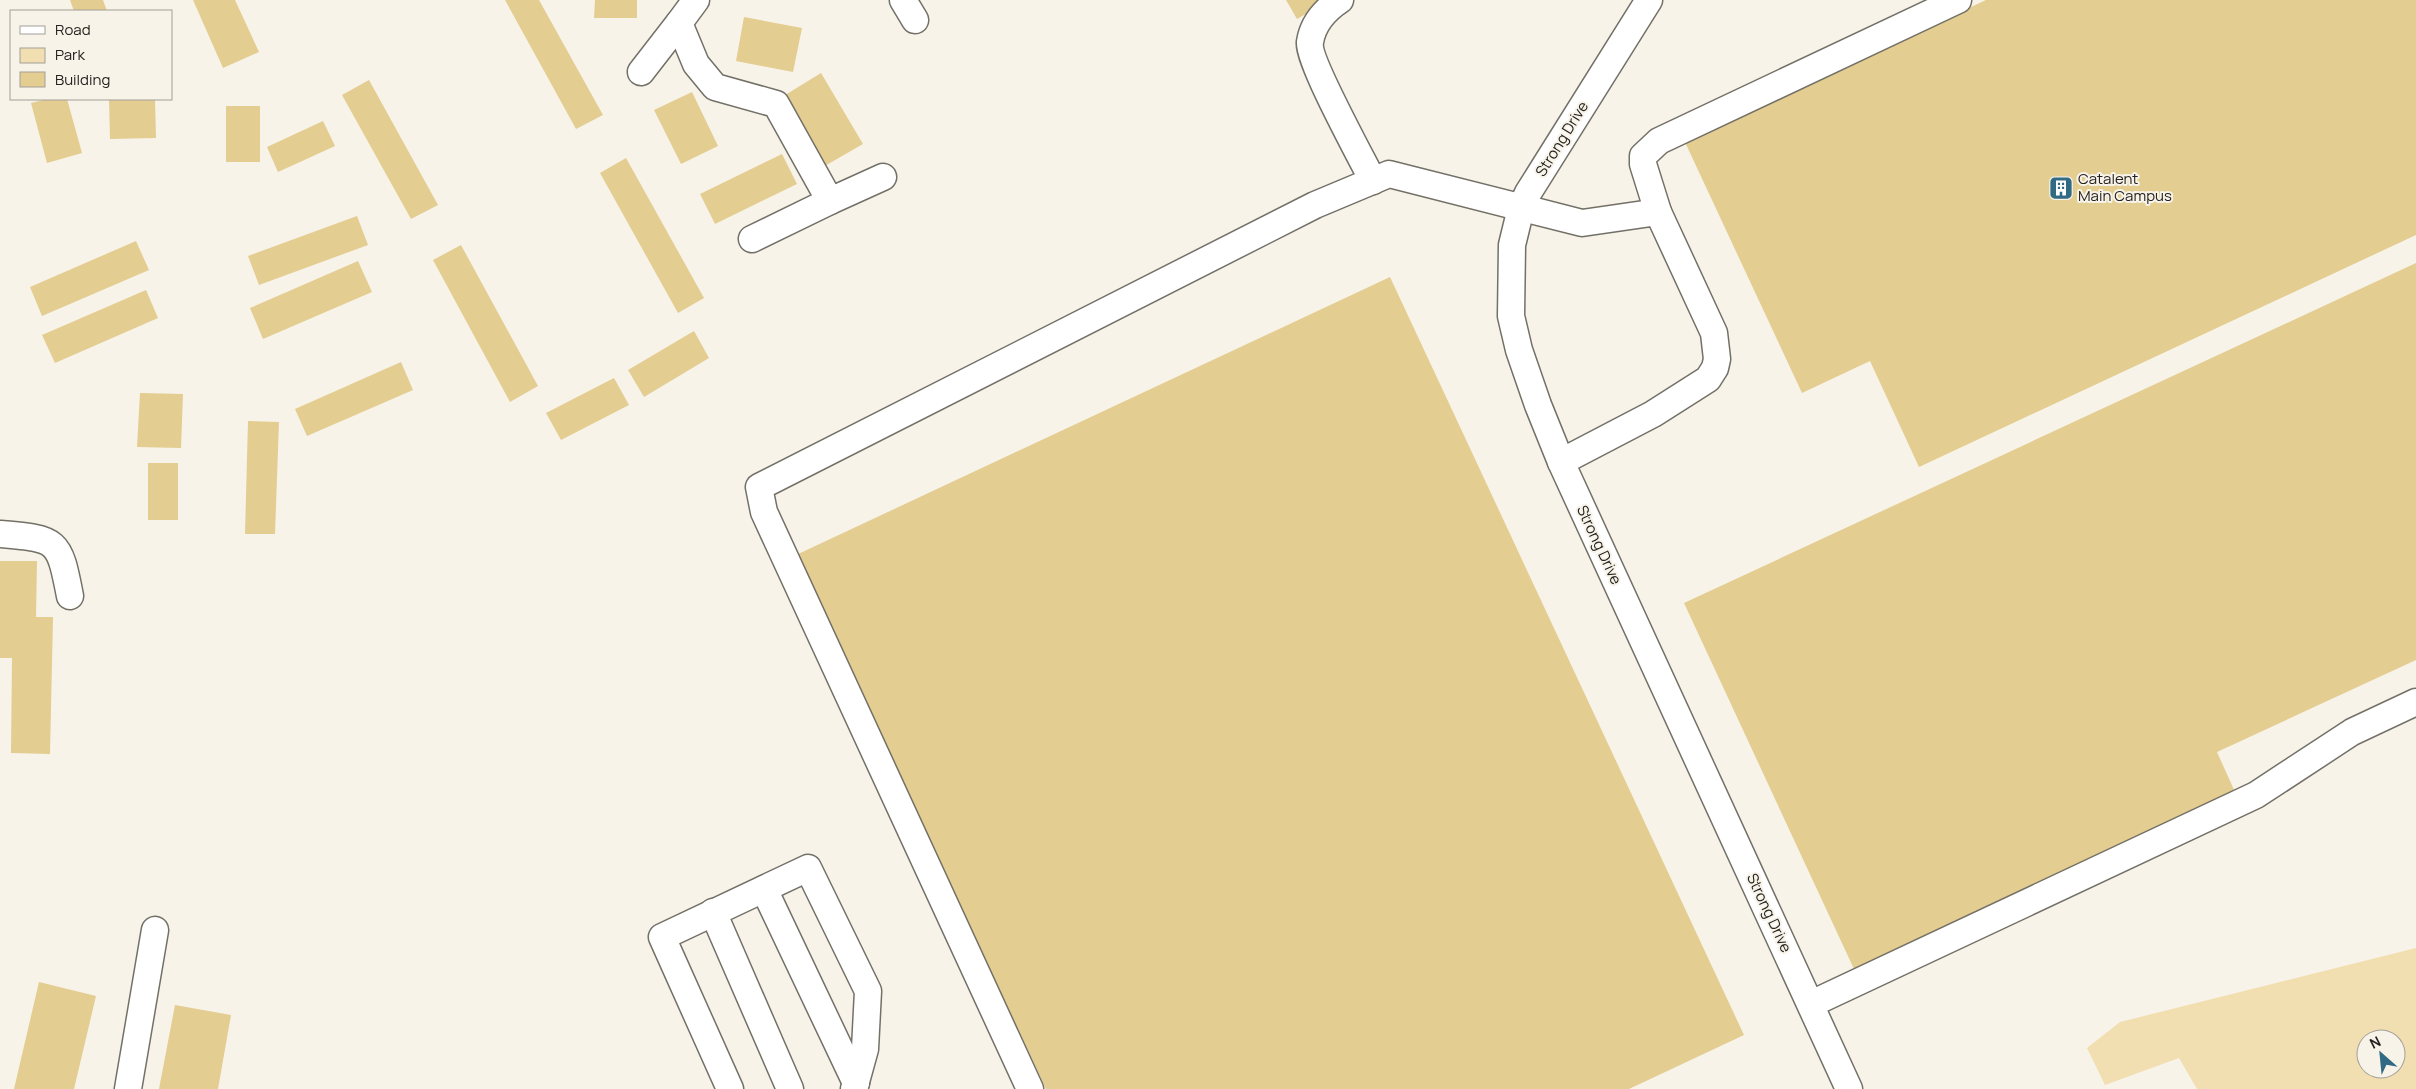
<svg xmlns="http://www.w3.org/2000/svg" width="2416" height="1089" font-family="Manrope,sans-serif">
  <rect width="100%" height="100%" fill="#f7f3e9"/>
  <path fill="#f1dfb1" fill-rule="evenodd" d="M 2416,948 L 2416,1089 L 2197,1089 L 2179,1058 L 2105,1085 L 2087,1048 L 2120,1022 ZM 2366,1039 L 2396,1039 L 2396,1069 L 2366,1069 Z"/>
  <g fill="#e4cd90">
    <path d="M 70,0 L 103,0 L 107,11 L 74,11 Z"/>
    <path d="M 193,0 L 235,0 L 259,52 L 223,68 Z"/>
    <path d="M 505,0 L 539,0 L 603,115 L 576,129 Z"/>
    <path d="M 595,0 L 637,0 L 637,18 L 594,18 Z"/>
    <path d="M 1286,0 L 1330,0 L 1297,19 Z"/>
    <path d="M 1986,0 L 2416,0 L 2416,235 L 1919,467 L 1870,361 L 1802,393 L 1684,140 Z"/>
    <path d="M 744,17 L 802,28 L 793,72 L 736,61 Z"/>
    <path d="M 821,73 L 863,144 L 823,167 L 782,97 Z"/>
    <path d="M 369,80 L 438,205 L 411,219 L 342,95 Z"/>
    <path d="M 692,92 L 718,146 L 681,164 L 654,110 Z"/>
    <path d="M 47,99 L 67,99 L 82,153 L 47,163 L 31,103 Z"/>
    <path d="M 109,99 L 155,99 L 156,138 L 110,139 Z"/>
    <rect x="226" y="106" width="34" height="56"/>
    <path d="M 323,121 L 335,146 L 278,172 L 267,147 Z"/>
    <path d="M 782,154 L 797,184 L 715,224 L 700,194 Z"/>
    <path d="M 626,158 L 704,298 L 678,313 L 600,173 Z"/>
    <path d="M 357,216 L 368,245 L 259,285 L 248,256 Z"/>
    <path d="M 136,241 L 149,270 L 42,316 L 30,287 Z"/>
    <path d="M 461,245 L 538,386 L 510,402 L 433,260 Z"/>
    <path d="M 358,261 L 372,292 L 263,339 L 250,308 Z"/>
    <path d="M 2416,263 L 2416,660 L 2217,752 L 2235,792 L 1854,969 L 1684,603 Z"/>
    <path d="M 1390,277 L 1744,1035 L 1629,1089 L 1046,1089 L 796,555 Z"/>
    <path d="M 146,290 L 158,318 L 55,363 L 42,335 Z"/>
    <path d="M 694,331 L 709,358 L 644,397 L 628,370 Z"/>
    <path d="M 401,362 L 413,390 L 307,436 L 295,409 Z"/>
    <path d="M 614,378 L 629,405 L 561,440 L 546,413 Z"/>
    <path d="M 140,393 L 183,394 L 181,448 L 137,447 Z"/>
    <path d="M 248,421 L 279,422 L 275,534 L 245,534 Z"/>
    <rect x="148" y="463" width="30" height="57"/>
    <path d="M 0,561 L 37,561 L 36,617 L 53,617 L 50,754 L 11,753 L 12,658 L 0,658 Z"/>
    <path d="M 39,982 L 96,996 L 74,1089 L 14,1089 Z"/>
    <path d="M 175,1005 L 231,1015 L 218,1089 L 159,1089 Z"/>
  </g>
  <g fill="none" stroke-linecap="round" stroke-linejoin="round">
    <g stroke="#737067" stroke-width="29">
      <g id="minor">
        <path d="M 696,0 L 679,23 L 696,64 L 715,87 L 776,104 L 830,201 L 883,177"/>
        <path d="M 903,0 L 915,20"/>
        <path d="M 1340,0 C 1325,10 1313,23 1310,42 C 1307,59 1362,159 1373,181"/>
        <path d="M 1649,0 L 1528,193 L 1521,208 L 1512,245 L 1511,316 L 1519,350 L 1538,405 L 1561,462 L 1849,1089"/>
        <path d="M 641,72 L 679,23"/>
        <path d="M 1658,212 L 1643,164 L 1643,156 L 1659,141 L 1958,0"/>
        <path d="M 752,239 L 830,201"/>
        <path d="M 0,534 C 58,539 59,539 70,596"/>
        <path d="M 764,889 L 856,1083"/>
        <path d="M 713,912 L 790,1089"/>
        <path d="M 1811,1004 L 2256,795 L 2352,732 L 2416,702"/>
        <path d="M 128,1089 L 155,930"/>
        <path d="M 730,1089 L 662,937 L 808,868 L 868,991 L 865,1049 L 854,1089"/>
        <path d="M 1030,1089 L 764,512 L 759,487 L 1315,205 L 1389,174 L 1582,223 L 1658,212 L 1714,333 L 1717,359 L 1715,368 L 1708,379 L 1653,414 L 1561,462"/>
      </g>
    </g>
    <use href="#minor" stroke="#fff" stroke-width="26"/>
  </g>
  <defs>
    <g id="building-square" transform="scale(1.25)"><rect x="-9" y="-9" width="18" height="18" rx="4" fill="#306a83" stroke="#f7f3e9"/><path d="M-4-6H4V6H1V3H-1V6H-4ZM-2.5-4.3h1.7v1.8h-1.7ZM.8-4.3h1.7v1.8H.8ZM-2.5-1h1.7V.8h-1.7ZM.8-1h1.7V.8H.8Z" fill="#fff"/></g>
  </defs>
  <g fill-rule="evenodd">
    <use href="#building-square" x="2061" y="188"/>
  </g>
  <g text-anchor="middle" stroke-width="4" stroke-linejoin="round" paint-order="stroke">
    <g font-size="15" fill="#24221f" stroke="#f7f3e9">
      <text transform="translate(1562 139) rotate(-58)" y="5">Strong Drive</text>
      <text transform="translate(1599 545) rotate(65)" y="5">Strong Drive</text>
      <text transform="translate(1769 913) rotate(65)" y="5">Strong Drive</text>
    </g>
    <g font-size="15" fill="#24221f" stroke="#f7f3e9" text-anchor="start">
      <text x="2078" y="184">Catalent<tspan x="2078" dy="17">Main Campus</tspan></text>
    </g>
  </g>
  <rect x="10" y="10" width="162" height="90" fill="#f7f3e9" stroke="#a39f98"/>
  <rect x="20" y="26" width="25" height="8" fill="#ffffff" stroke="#a39f98"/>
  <text x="55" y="35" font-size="15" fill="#24221f">Road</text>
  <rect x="20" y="48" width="25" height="15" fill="#f1dfb1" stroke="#a39f98"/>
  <text x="55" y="60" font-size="15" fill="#24221f">Park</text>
  <rect x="20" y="72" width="25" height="15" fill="#e4cd90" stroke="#a39f98"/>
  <text x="55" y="85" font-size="15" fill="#24221f">Building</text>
  <g transform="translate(2381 1054) rotate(333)"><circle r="24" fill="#f7f3e9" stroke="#a39f98"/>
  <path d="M0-4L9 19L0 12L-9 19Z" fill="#306a83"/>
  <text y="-8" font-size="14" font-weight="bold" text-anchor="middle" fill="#24221f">N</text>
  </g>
</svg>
